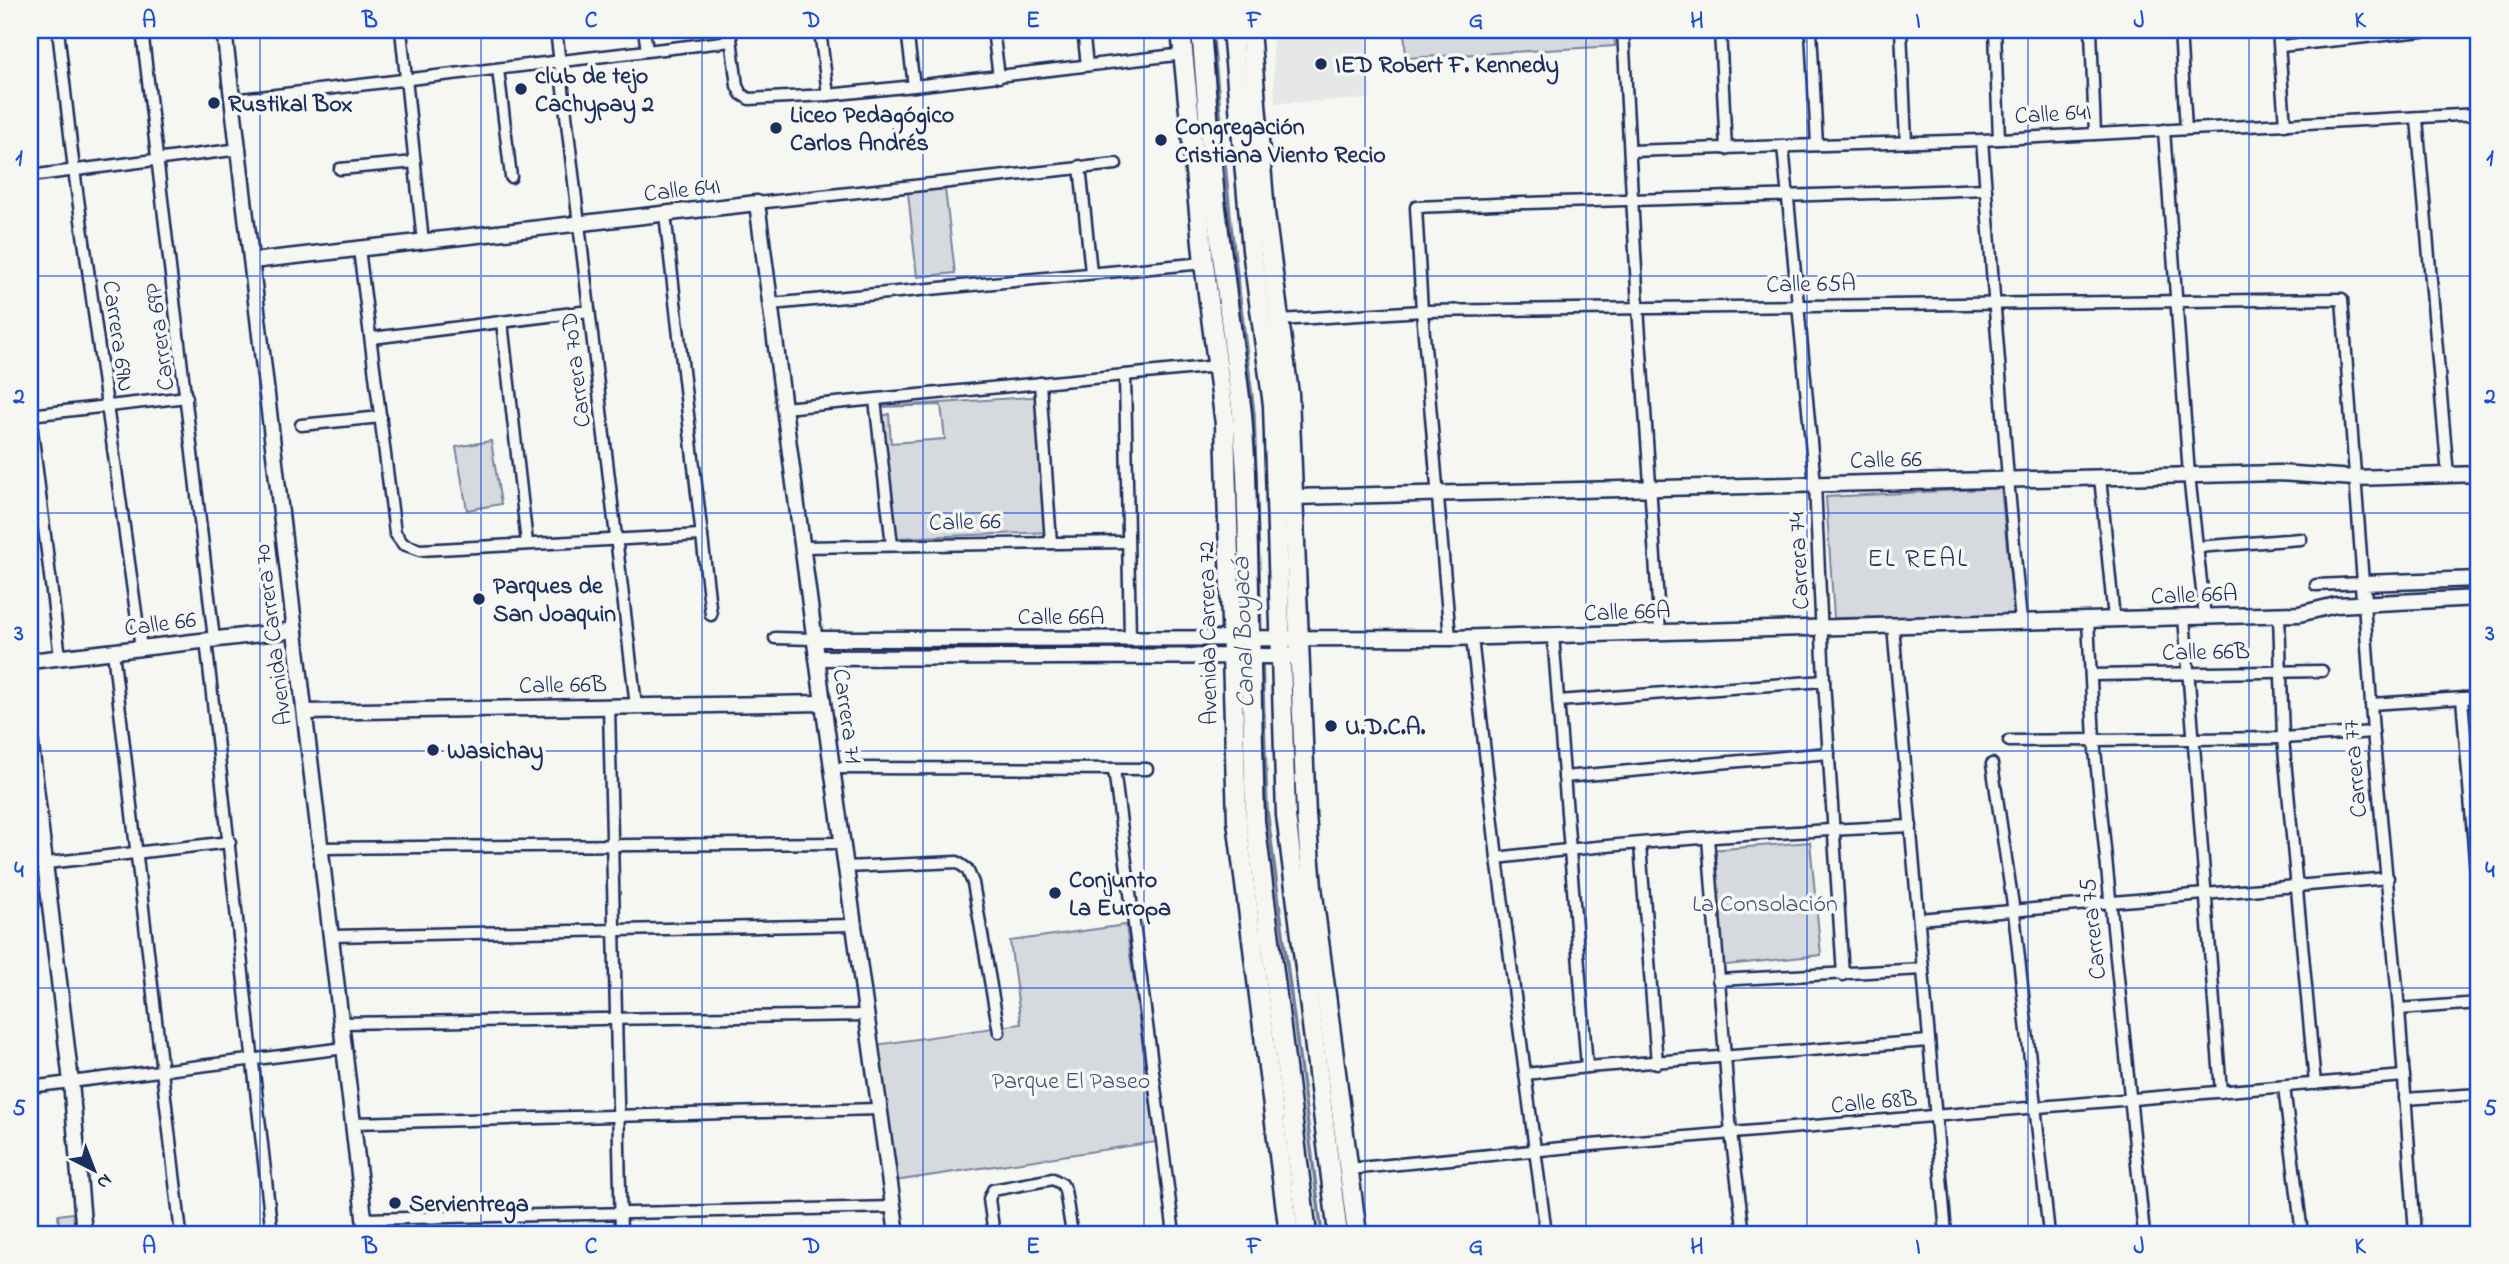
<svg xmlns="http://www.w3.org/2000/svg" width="2509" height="1264" font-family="'Indie Flower',sans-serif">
  <rect width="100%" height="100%" fill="#f6f6f2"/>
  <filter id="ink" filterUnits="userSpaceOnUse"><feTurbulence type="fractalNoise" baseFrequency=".0143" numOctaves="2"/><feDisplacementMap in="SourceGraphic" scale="14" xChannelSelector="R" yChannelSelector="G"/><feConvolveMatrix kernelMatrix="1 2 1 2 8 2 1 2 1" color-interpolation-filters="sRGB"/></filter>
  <g filter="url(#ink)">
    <path fill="#e6e7e7" d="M 1272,30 L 1367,30 L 1370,99 L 1275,103 Z"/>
    <g fill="#d6d9dd" stroke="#78849e" stroke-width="2">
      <path d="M 1404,30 L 1614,30 L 1615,46 L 1406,58 Z"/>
      <path d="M 945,189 L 955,273 L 917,277 L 908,193 Z"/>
      <path d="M 1046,396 L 1051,532 L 894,538 L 879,417 L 889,414 L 891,443 L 945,439 L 941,405 L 881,407 Z"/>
      <path d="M 491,441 L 501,504 L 467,510 L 456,447 Z"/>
      <path d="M 2001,488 L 2014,615 L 1834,618 L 1826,497 Z"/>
      <path d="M 1810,842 L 1821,955 L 1718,966 L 1711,850 Z"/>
      <path d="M 1126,925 L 1156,1142 L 894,1181 L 875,1045 L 1021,1024 L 1010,941 Z"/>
      <path d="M 73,1213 L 75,1234 L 60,1234 L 58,1215 Z"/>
    </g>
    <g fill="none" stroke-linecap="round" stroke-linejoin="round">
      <g stroke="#717e99" stroke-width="3.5">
        <path d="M 1212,30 L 1231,226 L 1254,414 L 1261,634"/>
        <path d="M 1262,659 L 1267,810 L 1322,1234"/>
      </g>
      <g stroke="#1b2f5e" stroke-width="15">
        <g id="street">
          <path d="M 58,30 L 74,170 L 141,648"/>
          <path d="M 142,30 L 214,639"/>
          <path d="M 401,30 L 423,242"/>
          <path d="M 556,30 L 636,706"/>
          <path d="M 644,30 L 647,50"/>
          <path d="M 730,30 L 737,86 L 741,94 L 749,99 L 828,95 L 914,86 L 1184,54"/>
          <path d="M 820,30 L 828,95"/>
          <path d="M 907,30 L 914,86"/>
          <path d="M 993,30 L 999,77"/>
          <path d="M 1083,30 L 1087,65"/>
          <path d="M 1623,30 L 1638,307 L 1660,632"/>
          <path d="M 1720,30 L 1726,149"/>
          <path d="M 1811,30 L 1817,145"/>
          <path d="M 1901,30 L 1906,142"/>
          <path d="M 1995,30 L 1999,139"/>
          <path d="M 2091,30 L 2095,134"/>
          <path d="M 2180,30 L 2186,129"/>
          <path d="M 2278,30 L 2285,125"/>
          <path d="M 2281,46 L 2432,30"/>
          <path d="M 498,69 L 511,177"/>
          <path d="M 233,100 L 731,41"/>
          <path d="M 2417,119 L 2448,476"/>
          <path d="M 2164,130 L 2189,475 L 2205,617"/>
          <path d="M 1982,140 L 2008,479 L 2021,622"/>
          <path d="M 1783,146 L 1815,484 L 1824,681 L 1843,975"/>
          <path d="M 1630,151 L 1982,140 L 2479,114"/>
          <path d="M 1080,166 L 1091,272"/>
          <path d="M 340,169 L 415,162"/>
          <path d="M 30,176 L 240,149"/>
          <path d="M 757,203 L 1116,164"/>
          <path d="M 665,214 L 711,615"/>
          <path d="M 359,249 L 395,533 L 403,544 L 420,550 L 702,535"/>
          <path d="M 771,304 L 1204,263"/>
          <path d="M 1280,320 L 1422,311 L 2342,299 L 2363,583 L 2316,585"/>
          <path d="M 502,322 L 527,543"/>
          <path d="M 372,338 L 589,311"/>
          <path d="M 1125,375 L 1130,639"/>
          <path d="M 1040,383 L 1051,543"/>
          <path d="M 875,400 L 892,545"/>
          <path d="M 784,408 L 1218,366"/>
          <path d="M 30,414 L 60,657"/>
          <path d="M 30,415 L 187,397"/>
          <path d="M 301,425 L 381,417"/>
          <path d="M 2100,477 L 2114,619"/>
          <path d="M 802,547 L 1128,542"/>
          <path d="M 2197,547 L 2301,539"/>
          <path d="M 2364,603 L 2373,732 L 2399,1009 L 2415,1234"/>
          <path d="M 2279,615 L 2283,738 L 2315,1084"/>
          <path d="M 2184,617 L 2221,1092"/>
          <path d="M 2088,620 L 2094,740 L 2144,1234"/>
          <path d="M 1893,626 L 1946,1234"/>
          <path d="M 1553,635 L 1587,1067"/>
          <path d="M 775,638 L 814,639"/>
          <path d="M 1450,638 L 1422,311 L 1416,207 C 1606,199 1796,197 1986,189"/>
          <path d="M 1472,638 L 1497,858 L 1546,1234"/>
          <path d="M 206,640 L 272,1234"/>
          <path d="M 113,651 L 181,1234"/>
          <path d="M 2092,675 L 2322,671"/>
          <path d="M 2462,698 L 2479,910"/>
          <path d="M 1558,701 L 1824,681"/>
          <path d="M 2371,704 L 2479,697"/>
          <path d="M 609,706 L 621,1234"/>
          <path d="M 2009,741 L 2283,738 L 2373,732"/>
          <path d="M 1992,764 L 2014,912 L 2049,1234"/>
          <path d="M 832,768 L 1147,769"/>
          <path d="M 1114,769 L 1174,1234"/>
          <path d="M 1564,777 L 1829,753"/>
          <path d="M 1708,838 L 1731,1134 L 1744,1234"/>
          <path d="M 1640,845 L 1657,1063"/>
          <path d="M 321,848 L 842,843"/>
          <path d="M 1497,858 C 1634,841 1773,832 1911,826"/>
          <path d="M 30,865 L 230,842"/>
          <path d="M 846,867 L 957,862 L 967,869 L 973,883 L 999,1032"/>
          <path d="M 1919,919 L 2388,878"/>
          <path d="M 332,936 L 853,925"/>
          <path d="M 1718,980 L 1923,969"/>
          <path d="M 2399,1009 L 2479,1003"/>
          <path d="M 342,1023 L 866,1015"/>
          <path d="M 1526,1074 L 1587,1067 L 1929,1041"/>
          <path d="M 30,1087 L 345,1048"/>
          <path d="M 2284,1087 L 2302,1234"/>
          <path d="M 2405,1099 L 2479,1094"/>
          <path d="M 354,1123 L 879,1109"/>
          <path d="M 1349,1169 L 1591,1145 L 2404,1076"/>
          <path d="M 364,1219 L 893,1207"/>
          <path d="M 994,1234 L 989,1199 L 993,1190 L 1053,1179 L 1062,1184 L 1065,1190 L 1072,1234"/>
        </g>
      </g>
      <g stroke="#1b2f5e" stroke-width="19">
        <g id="secondary">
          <path d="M 224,30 L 366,1234"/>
          <path d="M 252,261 L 757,203 L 823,703 L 897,1234"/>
          <path d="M 1294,497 L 2279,473 L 2355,478 L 2479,474"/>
          <path d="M 2364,603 L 2363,583 L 2479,579"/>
          <path d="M 814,639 L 1450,638 L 2299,614 L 2336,605 L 2479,598"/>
          <path d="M 817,658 L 1292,656"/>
          <path d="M 30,661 L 295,630"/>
          <path d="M 305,712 L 823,703"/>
          <path d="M 30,737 L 71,1082 L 84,1234"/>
        </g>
      </g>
      <g stroke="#1b2f5e" stroke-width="23">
        <g id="highway">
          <path d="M 1181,30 L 1204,263 L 1225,424 L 1237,821 L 1289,1234"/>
          <path d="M 1201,30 L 1215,200 L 1242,414 L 1246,473 L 1255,821 L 1307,1234"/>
          <path d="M 1232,30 L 1252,250 L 1273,405 L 1286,815 L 1338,1234"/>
          <path d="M 1250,30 L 1265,213 L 1289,394 L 1306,815 L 1312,887 L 1357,1234"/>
        </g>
      </g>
      <use href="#street" stroke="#f6f6f2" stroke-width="10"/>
      <use href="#secondary" stroke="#f6f6f2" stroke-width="14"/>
      <use href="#highway" stroke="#f6f6f2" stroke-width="18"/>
    </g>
  </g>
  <path fill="none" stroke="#1d4ed8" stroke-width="2" stroke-opacity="0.55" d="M 260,30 L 260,1234M 481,30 L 481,1234M 702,30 L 702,1234M 923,30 L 923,1234M 1144,30 L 1144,1234M 1365,30 L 1365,1234M 1586,30 L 1586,1234M 1807,30 L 1807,1234M 2028,30 L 2028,1234M 2249,30 L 2249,1234M 30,276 L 2479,276M 30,513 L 2479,513M 30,751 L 2479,751M 30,988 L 2479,988"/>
  <g fill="#1b2f5e" stroke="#f6f6f2" stroke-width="2.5">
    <circle cx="1321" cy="64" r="7"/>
    <circle cx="521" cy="89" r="7"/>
    <circle cx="214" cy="103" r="7"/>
    <circle cx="776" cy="128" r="7"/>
    <circle cx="1161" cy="140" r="7"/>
    <circle cx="479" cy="599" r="7"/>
    <circle cx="1331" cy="726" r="7"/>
    <circle cx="433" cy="750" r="7"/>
    <circle cx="1055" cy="893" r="7"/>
    <circle cx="395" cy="1203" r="7"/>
  </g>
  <g text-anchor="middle" stroke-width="7" stroke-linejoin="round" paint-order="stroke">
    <g font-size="24" font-weight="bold" fill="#1b2f5e" stroke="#f6f6f2" text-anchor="start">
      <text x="1335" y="72">IED Robert F. Kennedy</text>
      <text x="535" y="83">club de tejo<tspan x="535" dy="28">Cachypay 2</tspan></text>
      <text x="228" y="111">Rustikal Box</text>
      <text x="790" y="122">Liceo Pedagógico<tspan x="790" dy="28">Carlos Andrés</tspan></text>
      <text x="1175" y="134">Congregación<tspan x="1175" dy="28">Cristiana Viento Recio</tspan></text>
      <text x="493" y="593">Parques de<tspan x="493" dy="28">San Joaquin</tspan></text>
      <text x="1345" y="734">U.D.C.A.</text>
      <text x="447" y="758">Wasichay</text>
      <text x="1069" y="887">Conjunto<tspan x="1069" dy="28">La Europa</tspan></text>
      <text x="409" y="1211">Servientrega</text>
    </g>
    <g font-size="24" fill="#1b2f5e" stroke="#f6f6f2">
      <text transform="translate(2053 113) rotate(-3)" y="8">Calle 64I</text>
      <text transform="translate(682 189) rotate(-6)" y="8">Calle 64I</text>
      <text transform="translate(1811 283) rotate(-1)" y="8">Calle 65A</text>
      <text transform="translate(119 336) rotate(82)" y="8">Carrera 69N</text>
      <text transform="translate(159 337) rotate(-97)" y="8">Carrera 69P</text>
      <text transform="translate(575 370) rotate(-97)" y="8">Carrera 70D</text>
      <text transform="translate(1886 459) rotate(-1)" y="8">Calle 66</text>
      <text transform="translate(965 521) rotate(-1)" y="8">Calle 66</text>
      <text transform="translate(1798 561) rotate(-93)" y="8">Carrera 74</text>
      <text transform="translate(2194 594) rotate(-2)" y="8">Calle 66A</text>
      <text transform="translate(1627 611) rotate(-2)" y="8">Calle 66A</text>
      <text x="1061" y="624">Calle 66A</text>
      <text transform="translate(160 623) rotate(-7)" y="8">Calle 66</text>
      <text transform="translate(1207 633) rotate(-91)" y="8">Avenida Carrera 72</text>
      <text transform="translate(272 635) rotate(-97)" y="8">Avenida Carrera 70</text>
      <text transform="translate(2206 651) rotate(-1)" y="8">Calle 66B</text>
      <text transform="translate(563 684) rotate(-1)" y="8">Calle 66B</text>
      <text transform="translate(848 716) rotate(82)" y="8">Carrera 71</text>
      <text transform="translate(2354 769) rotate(-95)" y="8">Carrera 77</text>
      <text transform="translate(2092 929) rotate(-96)" y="8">Carrera 75</text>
      <text transform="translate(1874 1101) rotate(-5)" y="8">Calle 68B</text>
    </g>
    <g font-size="24" fill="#405177" stroke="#f6f6f2">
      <text x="1765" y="911">La Consolación</text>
      <text x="1071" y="1088">Parque El Paseo</text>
    </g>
    <g font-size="26" letter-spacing="2" fill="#1b2f5e" stroke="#f6f6f2">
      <text x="1918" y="566">EL REAL</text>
    </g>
    <g font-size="26" font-style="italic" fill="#46567b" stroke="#f6f6f2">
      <text transform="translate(1242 633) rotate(-92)" y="9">Canal Boyacá</text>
    </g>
  </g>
  <rect width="2509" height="1264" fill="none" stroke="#f6f6f2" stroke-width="77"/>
  <g transform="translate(94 1170) rotate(138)" stroke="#f6f6f2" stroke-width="5" paint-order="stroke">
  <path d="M0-5L12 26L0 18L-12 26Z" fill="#1b2f5e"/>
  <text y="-10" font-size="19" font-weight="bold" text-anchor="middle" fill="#1b2f5e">N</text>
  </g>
  <rect x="38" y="38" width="2432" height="1188" fill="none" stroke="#1d4ed8" stroke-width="2.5"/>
  <g font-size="23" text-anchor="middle" font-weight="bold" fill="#1d4ed8">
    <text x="149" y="27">A</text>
    <text x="370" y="27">B</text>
    <text x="591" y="27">C</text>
    <text x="812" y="27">D</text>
    <text x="1033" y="27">E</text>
    <text x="1254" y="27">F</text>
    <text x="1476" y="27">G</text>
    <text x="1697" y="27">H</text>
    <text x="1918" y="27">I</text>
    <text x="2139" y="27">J</text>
    <text x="2360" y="27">K</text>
    <text x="19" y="165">1</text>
    <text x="2490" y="165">1</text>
    <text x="19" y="403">2</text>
    <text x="2490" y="403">2</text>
    <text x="19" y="640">3</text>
    <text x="2490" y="640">3</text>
    <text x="19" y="877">4</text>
    <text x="2490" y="877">4</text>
    <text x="19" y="1115">5</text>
    <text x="2490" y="1115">5</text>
    <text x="149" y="1253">A</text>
    <text x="370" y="1253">B</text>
    <text x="591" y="1253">C</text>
    <text x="812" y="1253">D</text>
    <text x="1033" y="1253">E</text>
    <text x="1254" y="1253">F</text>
    <text x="1476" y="1253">G</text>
    <text x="1697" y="1253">H</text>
    <text x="1918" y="1253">I</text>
    <text x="2139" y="1253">J</text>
    <text x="2360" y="1253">K</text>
  </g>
</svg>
